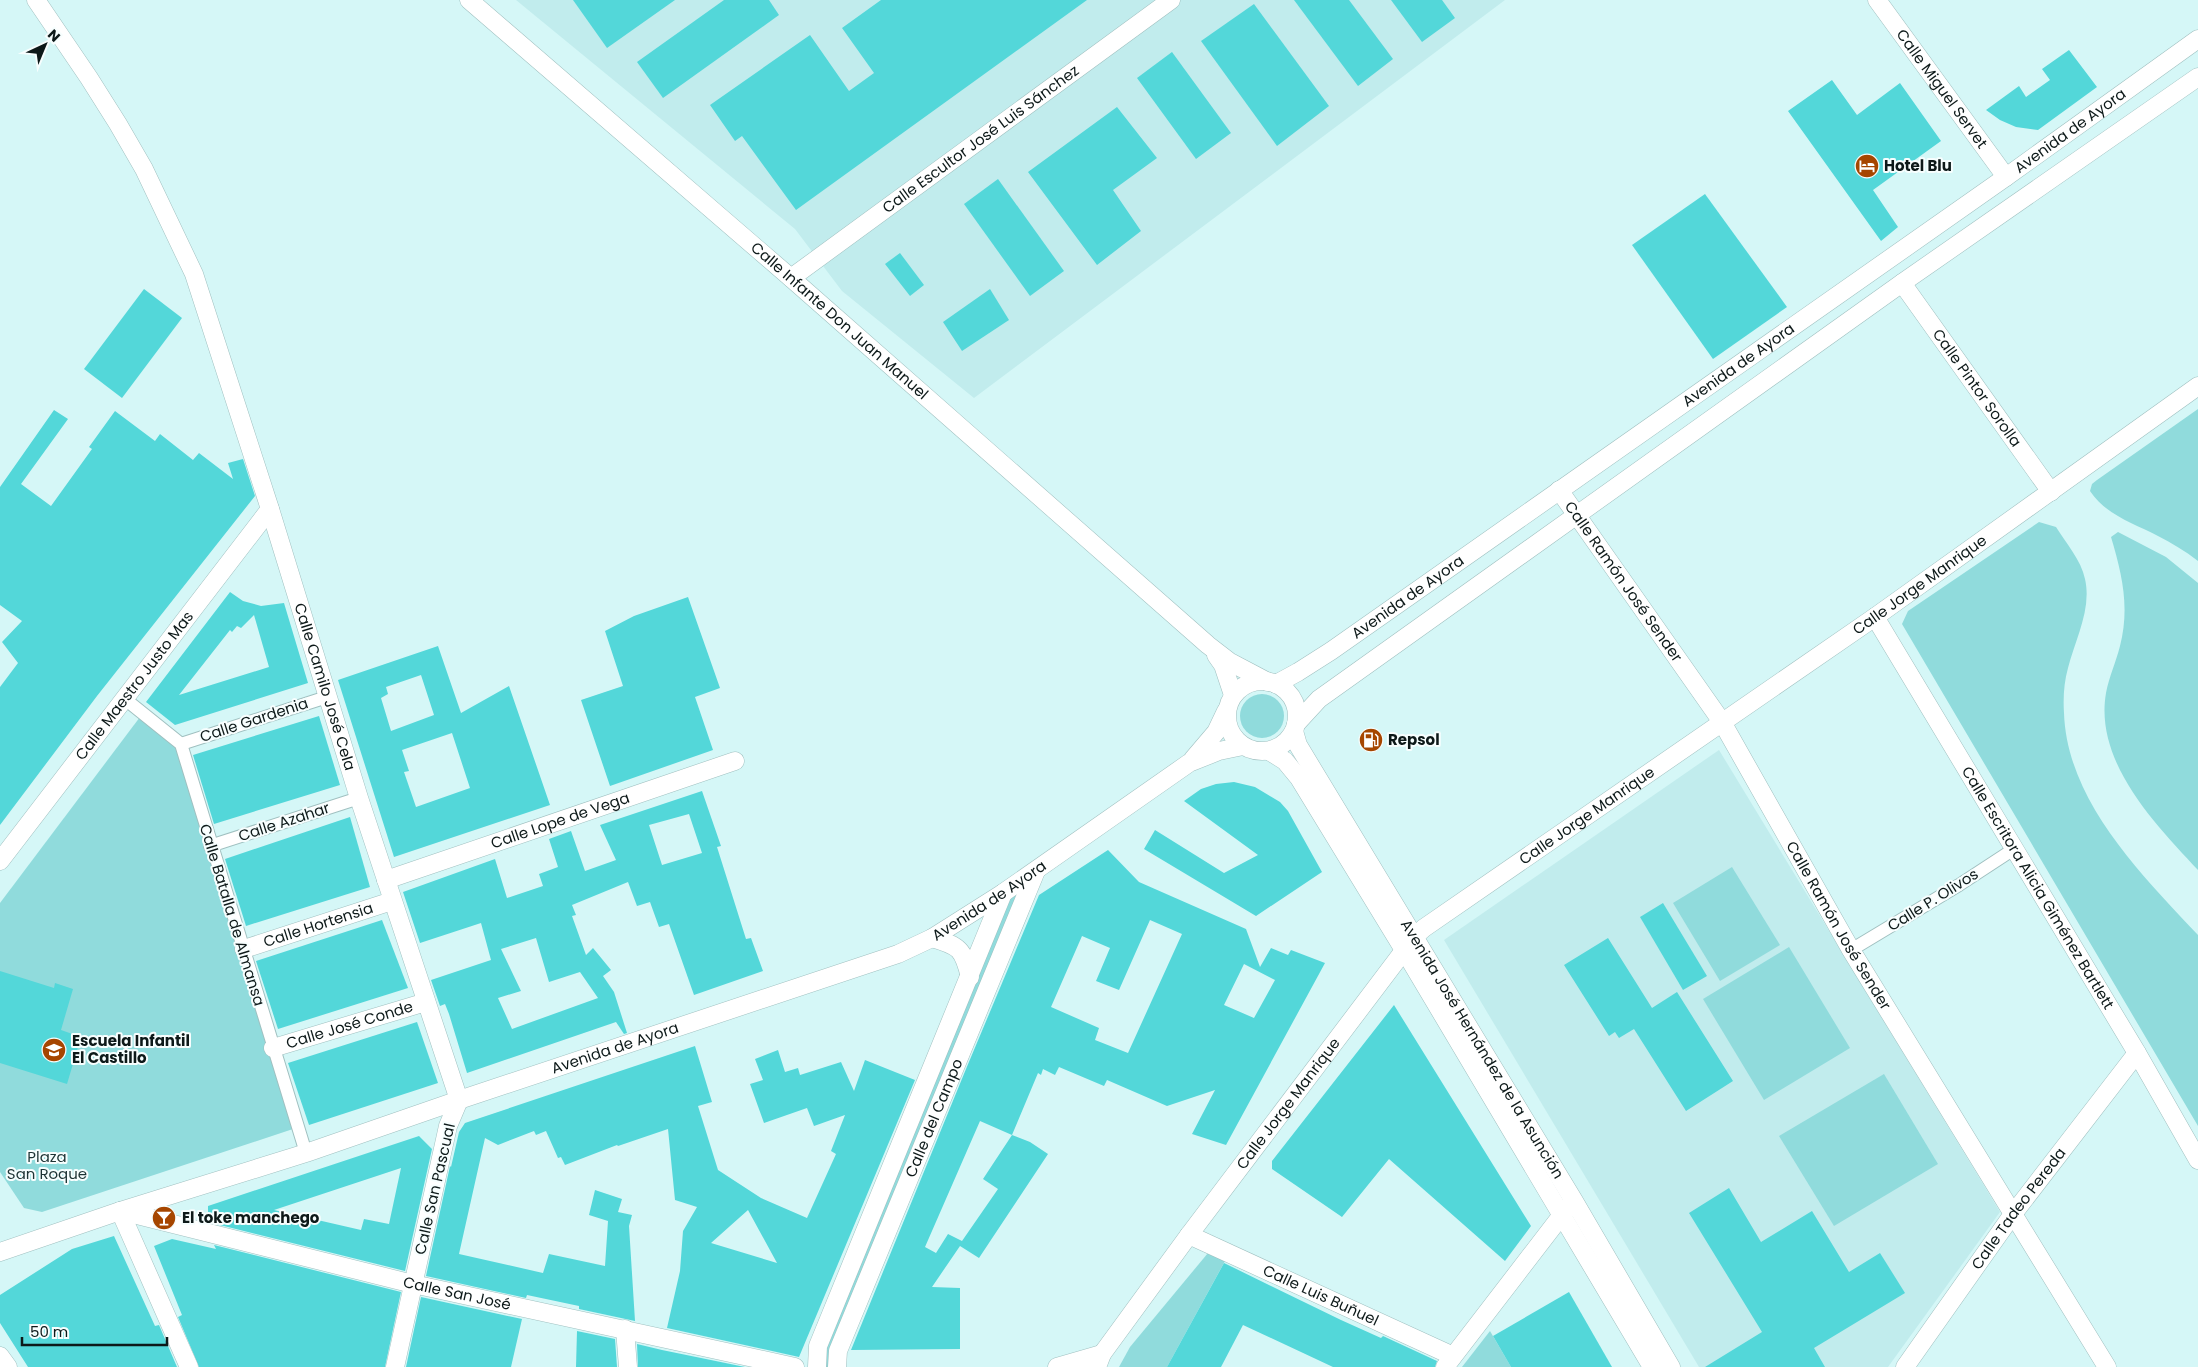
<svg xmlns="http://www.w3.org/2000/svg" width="2198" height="1367" font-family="Poppins,sans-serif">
  <rect width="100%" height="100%" fill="#d5f7f7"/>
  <g fill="#c1eced">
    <path d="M 516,0 L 1505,0 L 974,398 L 842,291 L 795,229 Z"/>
    <path d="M 1719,750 L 2000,1212 L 1888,1367 L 1699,1367 L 1444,940 Z"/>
  </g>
  <g fill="#90dbdc">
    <path d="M 2198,409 L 2198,561 C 2185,551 2172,543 2158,536 C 2133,523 2106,515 2090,491 L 2092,484 L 2097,480 Z"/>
    <path d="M 2039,522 L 2056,527 C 2066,543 2081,560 2085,579 C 2092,609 2075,640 2068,668 C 2064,682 2063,698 2064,713 C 2067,801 2141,874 2198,935 L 2198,1126 L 1902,624 L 1908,611 Z"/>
    <path d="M 2118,532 L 2166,557 L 2198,583 L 2198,870 C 2156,825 2094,762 2106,693 C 2109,677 2116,662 2120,646 C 2130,607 2122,574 2111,537 Z"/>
    <circle cx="1262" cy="716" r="22"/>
    <path d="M 143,713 L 181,744 L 299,1127 L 42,1212 L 24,1208 L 0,1172 L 0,903 Z"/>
    <path d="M 1732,867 L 1780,945 L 1720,981 L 1673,903 Z"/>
    <path d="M 1036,871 L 837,1367 L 817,1367 L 1003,893 Z"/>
    <path d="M 1789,947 L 1850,1048 L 1764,1100 L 1703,999 Z"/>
    <path d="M 1884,1074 L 1938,1164 L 1834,1226 L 1779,1136 Z"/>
    <path d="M 1208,1253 L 1225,1261 L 1167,1367 L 1119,1367 L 1130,1347 Z"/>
    <path d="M 1490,1331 L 1511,1367 L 1462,1367 Z"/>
  </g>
  <g fill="#53d7d9" fill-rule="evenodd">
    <path d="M 573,0 L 675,0 L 607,48 Z"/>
    <path d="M 724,0 L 769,0 L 779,15 L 663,98 L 637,62 Z"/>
    <path d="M 881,0 L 1087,0 L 796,210 L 742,136 L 735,141 L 710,105 L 810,35 L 849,91 L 874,73 L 842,28 Z"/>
    <path d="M 1294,0 L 1349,0 L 1393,59 L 1358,86 Z"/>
    <path d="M 1391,0 L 1442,0 L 1455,18 L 1422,42 Z"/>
    <path d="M 1254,4 L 1329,106 L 1277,146 L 1201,41 Z"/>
    <path d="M 2069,50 L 2097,87 L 2038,130 L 2016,127 L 2000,120 L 1986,110 L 2019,86 L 2026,97 L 2050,80 L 2042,69 Z"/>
    <path d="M 1172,52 L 1231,133 L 1196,159 L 1137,78 Z"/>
    <path d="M 1832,80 L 1857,115 L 1900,83 L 1941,141 L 1873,190 L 1898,227 L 1881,241 L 1788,111 Z"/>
    <path d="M 1117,107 L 1157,158 L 1113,190 L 1141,231 L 1097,265 L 1028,172 Z"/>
    <path d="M 998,179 L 1064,271 L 1030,296 L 964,204 Z"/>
    <path d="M 1705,194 L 1787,307 L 1713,359 L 1632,245 Z"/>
    <path d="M 900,253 L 924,285 L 910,296 L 885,264 Z"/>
    <path d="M 144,289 L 182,318 L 122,398 L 84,369 Z"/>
    <path d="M 990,289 L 1009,320 L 962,351 L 943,322 Z"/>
    <path d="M 54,410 L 68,419 L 21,484 L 51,506 L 92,449 L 89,447 L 115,411 L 155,441 L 160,434 L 193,460 L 199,453 L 233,479 L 228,463 L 243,459 L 255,496 L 97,696 L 0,825 L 0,687 L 18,663 L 2,642 L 22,621 L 0,605 L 0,487 Z"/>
    <path d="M 230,592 L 243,601 L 261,606 L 284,603 L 308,683 L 175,725 L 146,702 ZM 254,615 L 269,667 L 179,695 L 230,630 L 232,632 L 237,626 L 241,628 Z"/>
    <path d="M 688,597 L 720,688 L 695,697 L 713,750 L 610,786 L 581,700 L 623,686 L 605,631 L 634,616 Z"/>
    <path d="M 438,646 L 461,713 L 509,686 L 550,805 L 394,857 L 338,680 ZM 421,675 L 434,715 L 391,731 L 381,698 L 388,694 L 386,687 ZM 452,733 L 470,788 L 416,807 L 404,772 L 409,771 L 402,750 Z"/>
    <path d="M 319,716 L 340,785 L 214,824 L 193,755 Z"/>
    <path d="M 1234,782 L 1255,787 L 1280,802 L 1288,811 L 1322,872 L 1256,916 L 1144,849 L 1155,830 L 1224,873 L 1258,855 L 1184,801 L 1201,789 L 1216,784 Z"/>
    <path d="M 702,791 L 721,846 L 717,847 L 746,939 L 751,938 L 763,971 L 694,995 L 669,924 L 659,927 L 650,902 L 637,906 L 628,882 L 572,905 L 576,915 L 572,916 L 586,955 L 593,948 L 611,970 L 603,976 L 614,992 L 627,1033 L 624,1034 L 616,1022 L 467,1073 L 449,1014 L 445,1004 L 440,1006 L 431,980 L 491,960 L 481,923 L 420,943 L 403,892 L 495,859 L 507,898 L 543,886 L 539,874 L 558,867 L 549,839 L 571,831 L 585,871 L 616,860 L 600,825 ZM 689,814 L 702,853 L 662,865 L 649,825 ZM 536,938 L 549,982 L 580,972 L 598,998 L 512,1029 L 498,998 L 521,991 L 501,949 Z"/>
    <path d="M 350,817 L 370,887 L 246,926 L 225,859 Z"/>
    <path d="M 1108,850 L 1139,882 L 1246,929 L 1260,967 L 1271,948 L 1288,955 L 1291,950 L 1325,963 L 1226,1145 L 1192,1134 L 1215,1090 L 1167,1106 L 1107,1080 L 1104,1086 L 1059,1067 L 1055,1075 L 1043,1069 L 1041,1075 L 1038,1073 L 1012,1135 L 1030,1142 L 1048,1154 L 979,1258 L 960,1246 L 932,1287 L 960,1288 L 960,1349 L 851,1350 L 966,1069 L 1039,895 ZM 1150,920 L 1182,934 L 1128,1053 L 1095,1040 L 1099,1028 L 1051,1007 L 1082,936 L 1110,948 L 1096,981 L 1119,990 ZM 1244,964 L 1275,980 L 1254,1018 L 1224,1005 ZM 980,1121 L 1012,1135 L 983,1179 L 998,1189 L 962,1241 L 948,1234 L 936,1253 L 925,1247 Z"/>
    <path d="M 1663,903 L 1707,976 L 1683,990 L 1640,917 Z"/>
    <path d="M 382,920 L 408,988 L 278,1029 L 256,961 Z"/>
    <path d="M 1608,938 L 1652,1008 L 1677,992 L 1733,1081 L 1686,1111 L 1634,1029 L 1619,1038 L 1615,1032 L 1609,1036 L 1564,965 Z"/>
    <path d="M 0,971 L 54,988 L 55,983 L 73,989 L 61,1030 L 81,1037 L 67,1084 L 0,1063 Z"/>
    <path d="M 1394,1005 L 1531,1226 L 1505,1261 L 1389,1159 L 1342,1217 L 1272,1169 L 1272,1161 Z"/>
    <path d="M 417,1022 L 438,1083 L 309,1125 L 288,1063 Z"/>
    <path d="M 695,1046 L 712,1102 L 698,1106 L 718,1170 L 761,1198 L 807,1218 L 836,1154 L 831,1151 L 845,1115 L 814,1126 L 807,1108 L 764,1123 L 750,1084 L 763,1080 L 755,1059 L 778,1050 L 785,1072 L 798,1068 L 800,1075 L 841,1062 L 854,1091 L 865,1060 L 915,1080 L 799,1357 L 667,1328 L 680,1271 L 683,1231 L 697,1207 L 675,1200 L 668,1129 L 618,1146 L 617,1145 L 565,1165 L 561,1157 L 558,1158 L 546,1131 L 536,1135 L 534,1131 L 498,1145 L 485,1138 L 459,1254 L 543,1273 L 549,1254 L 605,1266 L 608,1221 L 589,1215 L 595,1190 L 622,1199 L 618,1212 L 632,1215 L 629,1226 L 635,1321 L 579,1309 L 579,1306 L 527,1295 L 526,1298 L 426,1276 L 450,1166 L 451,1167 L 459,1132 L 465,1123 ZM 748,1210 L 777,1263 L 711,1243 Z"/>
    <path d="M 419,1136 L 432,1149 L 405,1271 L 208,1222 L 208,1206 ZM 401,1168 L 389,1224 L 364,1219 L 361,1230 L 274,1210 Z"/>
    <path d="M 1729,1188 L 1761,1242 L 1812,1211 L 1849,1272 L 1880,1253 L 1905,1293 L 1814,1348 L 1825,1367 L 1705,1367 L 1762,1332 L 1689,1213 Z"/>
    <path d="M 114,1236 L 155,1326 L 159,1325 L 177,1367 L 28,1367 L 0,1323 L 0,1295 L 72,1249 Z"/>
    <path d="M 172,1239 L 216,1249 L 214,1245 L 401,1292 L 385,1367 L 199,1367 L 178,1317 L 182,1315 L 154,1246 Z"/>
    <path d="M 1224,1263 L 1341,1320 L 1381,1338 L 1383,1336 L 1437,1361 L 1435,1367 L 1333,1367 L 1243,1325 L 1221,1367 L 1167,1367 Z"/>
    <path d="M 1569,1292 L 1612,1367 L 1511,1367 L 1493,1336 Z"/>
    <path d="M 421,1297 L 522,1319 L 511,1367 L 406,1367 Z"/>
    <path d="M 577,1331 L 615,1339 L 617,1367 L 576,1367 Z"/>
    <path d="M 637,1344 L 662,1350 L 745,1367 L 638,1367 Z"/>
  </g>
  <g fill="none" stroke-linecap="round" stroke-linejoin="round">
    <g stroke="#a0c0c0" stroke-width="14">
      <g id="pedestrian">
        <path d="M 125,699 L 181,744 L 306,1153"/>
        <path d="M 181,744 L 327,697"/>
        <path d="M 210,846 L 359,798"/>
        <path d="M 1851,950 L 1959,885 L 2014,849"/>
      </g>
    </g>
    <g stroke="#a0c0c0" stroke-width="19">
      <g id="minor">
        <path id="s1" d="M 36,0 L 89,78 L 118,124 L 144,169 L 194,274 L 270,509 L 359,798 L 459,1100 L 448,1126 L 395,1367"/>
        <path id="s2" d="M 469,0 L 791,278 L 1208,645 L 1230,662 L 1268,682"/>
        <path id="s3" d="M 1877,0 L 2006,177"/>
        <path id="s4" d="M 791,278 L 1171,0"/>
        <path id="s5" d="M 1902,283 L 2051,492"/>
        <path id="s6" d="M 1559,490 L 1722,722 L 1851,950 L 2107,1367"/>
        <path id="s7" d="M 1875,617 L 2137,1053 L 2198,1160"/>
        <path d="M 1216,655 L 1223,665 L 1233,695"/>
        <circle cx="1262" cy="716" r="35"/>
        <path id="s8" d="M 1276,684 L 1298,672 L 1331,651 L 2006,177 L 2198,39"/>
        <path d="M 1296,724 L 1319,699 L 1902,283 L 2198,77"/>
        <path id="s9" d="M 1294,731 L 1298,745 L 1574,1201 L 1671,1367"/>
        <path d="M 1269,751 L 1285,761 L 1299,778 L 1404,950 L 1652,1367"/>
        <path d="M 1193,759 L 1216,732 L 1226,711"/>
        <path id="s10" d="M 0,861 L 270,509"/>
        <path id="s11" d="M 386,880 L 735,761"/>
        <path d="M 932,938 C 960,946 963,949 970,977"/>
        <path id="s12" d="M 244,949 L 392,901"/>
        <path id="s13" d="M 273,1048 L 426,1002"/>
        <path d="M 120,1211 L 189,1367"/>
        <path id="s14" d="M 121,1211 L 413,1284 L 795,1367"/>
        <path id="s15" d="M 1189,1235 L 1453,1356"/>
        <path id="s16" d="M 0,1252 L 120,1211 L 306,1153 L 459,1100 L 898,954 L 932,938 L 1003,893 L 1189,763 L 1219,751 L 1243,746"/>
        <path d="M 625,1329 L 628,1367"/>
        <path d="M 0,1356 L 8,1367"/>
        <path d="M 817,1367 L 818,1346 L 1003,893"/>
        <path id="s17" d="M 837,1367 L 838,1351 L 1036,871"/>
        <path d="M 1057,1367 L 1102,1354"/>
        <path id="s18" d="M 1097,1367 L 1102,1354 L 1189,1235 L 1415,936 L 1424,928 L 1875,617 L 2198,386"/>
        <path d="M 1445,1367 L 1568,1207"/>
        <path id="s19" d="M 1905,1367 L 2013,1214 L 2137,1053"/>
      </g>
    </g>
    <use href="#pedestrian" stroke="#fff" stroke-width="12"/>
    <use href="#minor" stroke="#fff" stroke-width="18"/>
  </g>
  <defs>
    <g id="hotel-disc" transform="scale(1.25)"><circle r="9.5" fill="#a64600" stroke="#f7fefe"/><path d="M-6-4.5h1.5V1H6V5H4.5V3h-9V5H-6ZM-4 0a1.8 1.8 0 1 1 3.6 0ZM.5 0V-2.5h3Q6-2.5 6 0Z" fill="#fff"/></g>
    <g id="fuel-disc" transform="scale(1.25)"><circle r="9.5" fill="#a64600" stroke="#f7fefe"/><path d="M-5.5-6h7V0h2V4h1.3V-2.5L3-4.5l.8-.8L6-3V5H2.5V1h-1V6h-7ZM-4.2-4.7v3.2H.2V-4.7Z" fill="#fff"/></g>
    <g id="school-disc" transform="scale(1.25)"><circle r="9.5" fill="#a64600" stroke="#f7fefe"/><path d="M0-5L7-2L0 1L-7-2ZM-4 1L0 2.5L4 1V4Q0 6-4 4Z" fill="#fff"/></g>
    <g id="bar-disc" transform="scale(1.25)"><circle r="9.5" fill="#a64600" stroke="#f7fefe"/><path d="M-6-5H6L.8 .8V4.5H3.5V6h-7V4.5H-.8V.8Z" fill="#fff"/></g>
  </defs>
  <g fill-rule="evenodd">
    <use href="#hotel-disc" x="1867" y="166"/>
    <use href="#fuel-disc" x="1371" y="740"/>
    <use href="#school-disc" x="54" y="1050"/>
    <use href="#bar-disc" x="164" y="1218"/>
  </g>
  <g text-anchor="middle" stroke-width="4" stroke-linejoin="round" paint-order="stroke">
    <g font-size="15" fill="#0d1919" stroke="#f7fefe">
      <text dy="5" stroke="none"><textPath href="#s3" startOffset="110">Calle Miguel Servet</textPath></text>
      <text dy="5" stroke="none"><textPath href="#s8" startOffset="968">Avenida de Ayora</textPath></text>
      <text dy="5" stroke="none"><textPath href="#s4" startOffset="235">Calle Escultor José Luis Sánchez</textPath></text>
      <text dy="5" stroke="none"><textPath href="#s2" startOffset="490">Calle Infante Don Juan Manuel</textPath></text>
      <text dy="5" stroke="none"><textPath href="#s8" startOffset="562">Avenida de Ayora</textPath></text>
      <text dy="5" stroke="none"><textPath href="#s5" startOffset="129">Calle Pintor Sorolla</textPath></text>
      <text dy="5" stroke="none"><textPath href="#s6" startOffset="112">Calle Ramón José Sender</textPath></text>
      <text dy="5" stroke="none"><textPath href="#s18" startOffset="1151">Calle Jorge Manrique</textPath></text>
      <text dy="5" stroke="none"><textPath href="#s8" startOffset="158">Avenida de Ayora</textPath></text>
      <text dy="5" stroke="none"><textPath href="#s10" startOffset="221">Calle Maestro Justo Mas</textPath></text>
      <text dy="5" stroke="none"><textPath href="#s1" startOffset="750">Calle Camilo José Cela</textPath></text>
      <text transform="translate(254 720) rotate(-18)" y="5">Calle Gardenia</text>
      <text dy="5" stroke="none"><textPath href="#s18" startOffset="746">Calle Jorge Manrique</textPath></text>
      <text dy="5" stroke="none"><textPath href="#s11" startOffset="184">Calle Lope de Vega</textPath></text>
      <text transform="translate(284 822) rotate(-18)" y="5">Calle Azahar</text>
      <text dy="5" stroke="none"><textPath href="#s7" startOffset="316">Calle Escritora Alicia Giménez Bartlett</textPath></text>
      <text dy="5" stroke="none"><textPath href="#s16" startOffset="1052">Avenida de Ayora</textPath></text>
      <text transform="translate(1933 900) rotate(-32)" y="5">Calle P. Olivos</text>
      <text transform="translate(232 915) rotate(73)" y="5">Calle Batalla de Almansa</text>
      <text dy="5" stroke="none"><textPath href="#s12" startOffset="78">Calle Hortensia</textPath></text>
      <text dy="5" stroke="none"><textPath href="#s6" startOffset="518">Calle Ramón José Sender</textPath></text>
      <text dy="5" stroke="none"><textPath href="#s13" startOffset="80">Calle José Conde</textPath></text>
      <text dy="5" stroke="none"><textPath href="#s16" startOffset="648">Avenida de Ayora</textPath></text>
      <text dy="5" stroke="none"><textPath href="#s9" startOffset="370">Avenida José Hernández de la Asunción</textPath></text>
      <text dy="5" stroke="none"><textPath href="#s18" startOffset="326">Calle Jorge Manrique</textPath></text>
      <text dy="5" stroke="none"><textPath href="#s17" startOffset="268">Calle del Campo</textPath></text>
      <text transform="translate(435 1189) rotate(-77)" y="5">Calle San Pascual</text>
      <text dy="5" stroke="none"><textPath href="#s19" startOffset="195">Calle Tadeo Pereda</textPath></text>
      <text dy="5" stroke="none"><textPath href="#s14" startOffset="346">Calle San José</textPath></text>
      <text dy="5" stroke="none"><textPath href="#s15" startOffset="145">Calle Luis Buñuel</textPath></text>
    </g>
    <g font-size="15" font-weight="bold" fill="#0d1919" stroke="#f7fefe" text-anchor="start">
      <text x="1884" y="171">Hotel Blu</text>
      <text x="1388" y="745">Repsol</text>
      <text x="72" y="1046">Escuela Infantil<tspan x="72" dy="17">El Castillo</tspan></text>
      <text x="182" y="1223">El toke manchego</text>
    </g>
    <g font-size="15" fill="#1e3435" stroke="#f7fefe">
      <text x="47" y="1162">Plaza<tspan x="47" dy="17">San Roque</tspan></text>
    </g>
  </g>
  <g transform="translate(45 45) rotate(44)" stroke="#f7fefe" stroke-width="4" paint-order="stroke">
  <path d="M0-4L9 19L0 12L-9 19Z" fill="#0d1919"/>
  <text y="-8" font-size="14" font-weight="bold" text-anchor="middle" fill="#0d1919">N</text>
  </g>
  <path d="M22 1337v8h145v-8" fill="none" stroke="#0d1919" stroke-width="2.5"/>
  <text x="30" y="1337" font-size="15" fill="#0d1919" stroke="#f7fefe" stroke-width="4" paint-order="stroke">50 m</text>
</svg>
